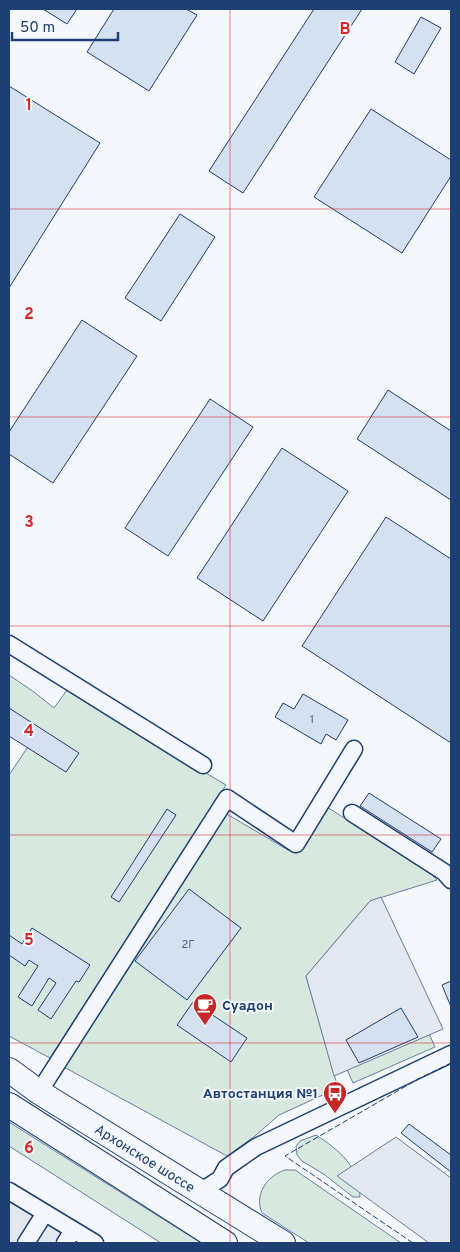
<svg xmlns="http://www.w3.org/2000/svg" width="460" height="1252" font-family="Overpass,sans-serif">
  <rect width="100%" height="100%" fill="#f4f7fb"/>
  <g fill="#d7e8df" stroke="#687fa3">
    <path d="M 9,675 L 34,692 L 54,708 L 67,690 L 226,785 L 50,1058 L 9,1036 L 9,775 L 36,735 L 20,730 L 9,732 Z"/>
    <path d="M 327,807 L 429,872 L 437,880 L 370,901 L 306,976 L 338,1088 L 279,1115 L 255,1136 L 227,1156 L 62,1066 L 225,813 L 288,850 L 300,851 Z"/>
    <path d="M 426,1027 L 435,1047 L 353,1083 L 344,1063 Z"/>
    <path d="M 9,1122 L 201,1243 L 161,1243 L 9,1146 Z"/>
    <path d="M 316,1135 C 339,1150 360,1167 360,1197 L 353,1197 L 325,1175 L 302,1161 L 297,1155 L 296,1146 L 300,1141 Z"/>
    <path d="M 285,1170 L 295,1170 L 401,1243 L 309,1243 L 262,1213 C 254,1194 267,1176 285,1170 Z"/>
  </g>
  <g fill="#e3e8f0" stroke="#687fa3">
    <path d="M 381,897 L 443,1029 L 334,1076 L 306,976 L 370,901 Z"/>
    <path d="M 396,1137 L 451,1178 L 451,1243 L 429,1243 L 337,1176 Z"/>
    <path d="M 9,1197 L 84,1243 L 9,1243 Z"/>
  </g>
  <g fill="#d5e0f0" stroke="#1d3f73">
    <path d="M 43,9 L 77,9 L 67,24 Z"/>
    <path d="M 114,9 L 186,9 L 197,15 L 149,91 L 87,52 Z"/>
    <path d="M 314,9 L 362,9 L 243,193 L 209,171 Z"/>
    <path d="M 421,17 L 441,28 L 414,74 L 395,62 Z"/>
    <path d="M 9,86 L 100,143 L 9,288 Z"/>
    <path d="M 371,109 L 451,160 L 451,176 L 402,253 L 314,197 Z"/>
    <path d="M 180,214 L 215,237 L 161,321 L 125,298 Z"/>
    <path d="M 82,320 L 137,356 L 53,483 L 9,454 L 9,432 Z"/>
    <path d="M 388,390 L 451,431 L 451,500 L 357,439 Z"/>
    <path d="M 210,399 L 253,427 L 168,556 L 125,528 Z"/>
    <path d="M 282,448 L 348,491 L 263,621 L 197,578 Z"/>
    <path d="M 386,517 L 451,559 L 451,743 L 302,646 Z"/>
    <path d="M 303,694 L 348,720 L 336,740 L 326,734 L 321,744 L 275,717 L 283,703 L 294,709 Z"/>
    <path d="M 9,708 L 79,753 L 66,772 L 9,736 Z"/>
    <path d="M 369,793 L 441,839 L 432,852 L 360,806 Z"/>
    <path d="M 167,809 L 176,815 L 119,902 L 111,897 Z"/>
    <path d="M 189,889 L 241,928 L 187,1000 L 135,961 Z"/>
    <path d="M 32,928 L 90,965 L 79,982 L 76,981 L 51,1019 L 38,1010 L 56,983 L 49,978 L 32,1006 L 18,997 L 38,966 L 29,960 L 25,966 L 9,955 L 9,935 L 22,944 Z"/>
    <path d="M 451,981 L 451,1007 L 442,985 Z"/>
    <path d="M 193,1002 L 247,1038 L 231,1062 L 177,1025 Z"/>
    <path d="M 401,1008 L 418,1037 L 359,1063 L 346,1040 Z"/>
    <path d="M 409,1124 L 451,1155 L 451,1172 L 401,1133 Z"/>
  </g>
  <g fill="none" stroke-linecap="round" stroke-linejoin="round">
    <g stroke="#1d3f73" stroke-width="19">
      <g id="minor">
        <path d="M 9,644 L 203,765"/>
        <path d="M 352,813 L 444,872 L 451,880"/>
        <path d="M 39,1092 L 227,798 L 296,844 L 354,749"/>
        <path d="M 9,1191 L 95,1243"/>
        <path d="M 200,1192 L 220,1179 L 226,1168 L 256,1147 L 451,1054"/>
        <path d="M 26,1243 L 45,1213"/>
        <path d="M 65,1243 L 73,1230"/>
      </g>
    </g>
    <g stroke="#1d3f73" stroke-width="26">
      <g id="highway">
        <path d="M 9,1070 L 39,1092 L 283,1243"/>
        <path d="M 9,1105 L 225,1243"/>
      </g>
    </g>
    <use href="#minor" stroke="#f4f7fb" stroke-width="16"/>
    <use href="#highway" stroke="#f4f7fb" stroke-width="24"/>
    <path stroke="#1d3f73" stroke-width="1" stroke-dasharray="6 2.5" stroke-linecap="butt" d="M 413,1243 L 285,1156 L 420,1078 L 451,1063"/>
  </g>
  <path fill="none" stroke="#d62828" stroke-width="1" stroke-opacity="0.55" d="M 230,9 L 230,1243M 9,209 L 451,209M 9,417 L 451,417M 9,626 L 451,626M 9,835 L 451,835M 9,1043 L 451,1043"/>
  <defs>
    <g id="cafe-pin" transform="scale(1.25)"><path d="M0 17L-7.5 6A9.5 9.5 0 1 1 7.5 6Z" fill="#c62828" stroke="#f4f7fb"/><path d="M-5.5-4.5H6V0H3Q3 3.5 0 3.5H-2.5Q-5.5 3.5-5.5 0ZM3-3.2v2h1.7v-2ZM-6 4.5H4V6H-6Z" fill="#fff"/></g>
    <g id="bus-pin" transform="scale(1.25)"><path d="M0 17L-7.5 6A9.5 9.5 0 1 1 7.5 6Z" fill="#c62828" stroke="#f4f7fb"/><path d="M-5-6H5V4H4V6H2V4H-2V6H-4V4H-5ZM-3.5-4V0h7V-4ZM-3.5 1.2v1.5H-2V1.2ZM2 1.2v1.5H3.5V1.2Z" fill="#fff"/></g>
  </defs>
  <g fill-rule="evenodd">
    <use href="#cafe-pin" x="205" y="1005"/>
    <use href="#bus-pin" x="335" y="1093"/>
  </g>
  <g text-anchor="middle" stroke-width="4" stroke-linejoin="round" paint-order="stroke">
    <g font-size="11" fill="#4b6792">
      <text x="312" y="723">1</text>
      <text x="188" y="948">2Г</text>
    </g>
    <g font-size="14" font-weight="bold" fill="#1d3f73" stroke="#f4f7fb" text-anchor="start">
      <text x="222" y="1010">Суадон</text>
      <text x="318" y="1098" text-anchor="end">Автостанция №1</text>
    </g>
    <g font-size="14" fill="#1d3f73" stroke="#f4f7fb">
      <text transform="translate(145 1158) rotate(32)" y="5">Архонское шоссе</text>
    </g>
  </g>
  <g font-size="16" text-anchor="middle" font-weight="bold" fill="#d62828" stroke="#f4f7fb" stroke-width="4" stroke-linejoin="round" paint-order="stroke">
    <text x="345" y="34">B</text>
    <text x="29" y="110">1</text>
    <text x="29" y="319">2</text>
    <text x="29" y="527">3</text>
    <text x="29" y="736">4</text>
    <text x="29" y="945">5</text>
    <text x="29" y="1153">6</text>
  </g>
  <rect width="460" height="1252" fill="none" stroke="#1d3f73" stroke-width="20"/>
  <path d="M12 32v8h106v-8" fill="none" stroke="#1d3f73" stroke-width="2.5"/>
  <text x="20" y="32" font-size="15" fill="#1d3f73" stroke="#f4f7fb" stroke-width="4" paint-order="stroke">50 m</text>
</svg>
